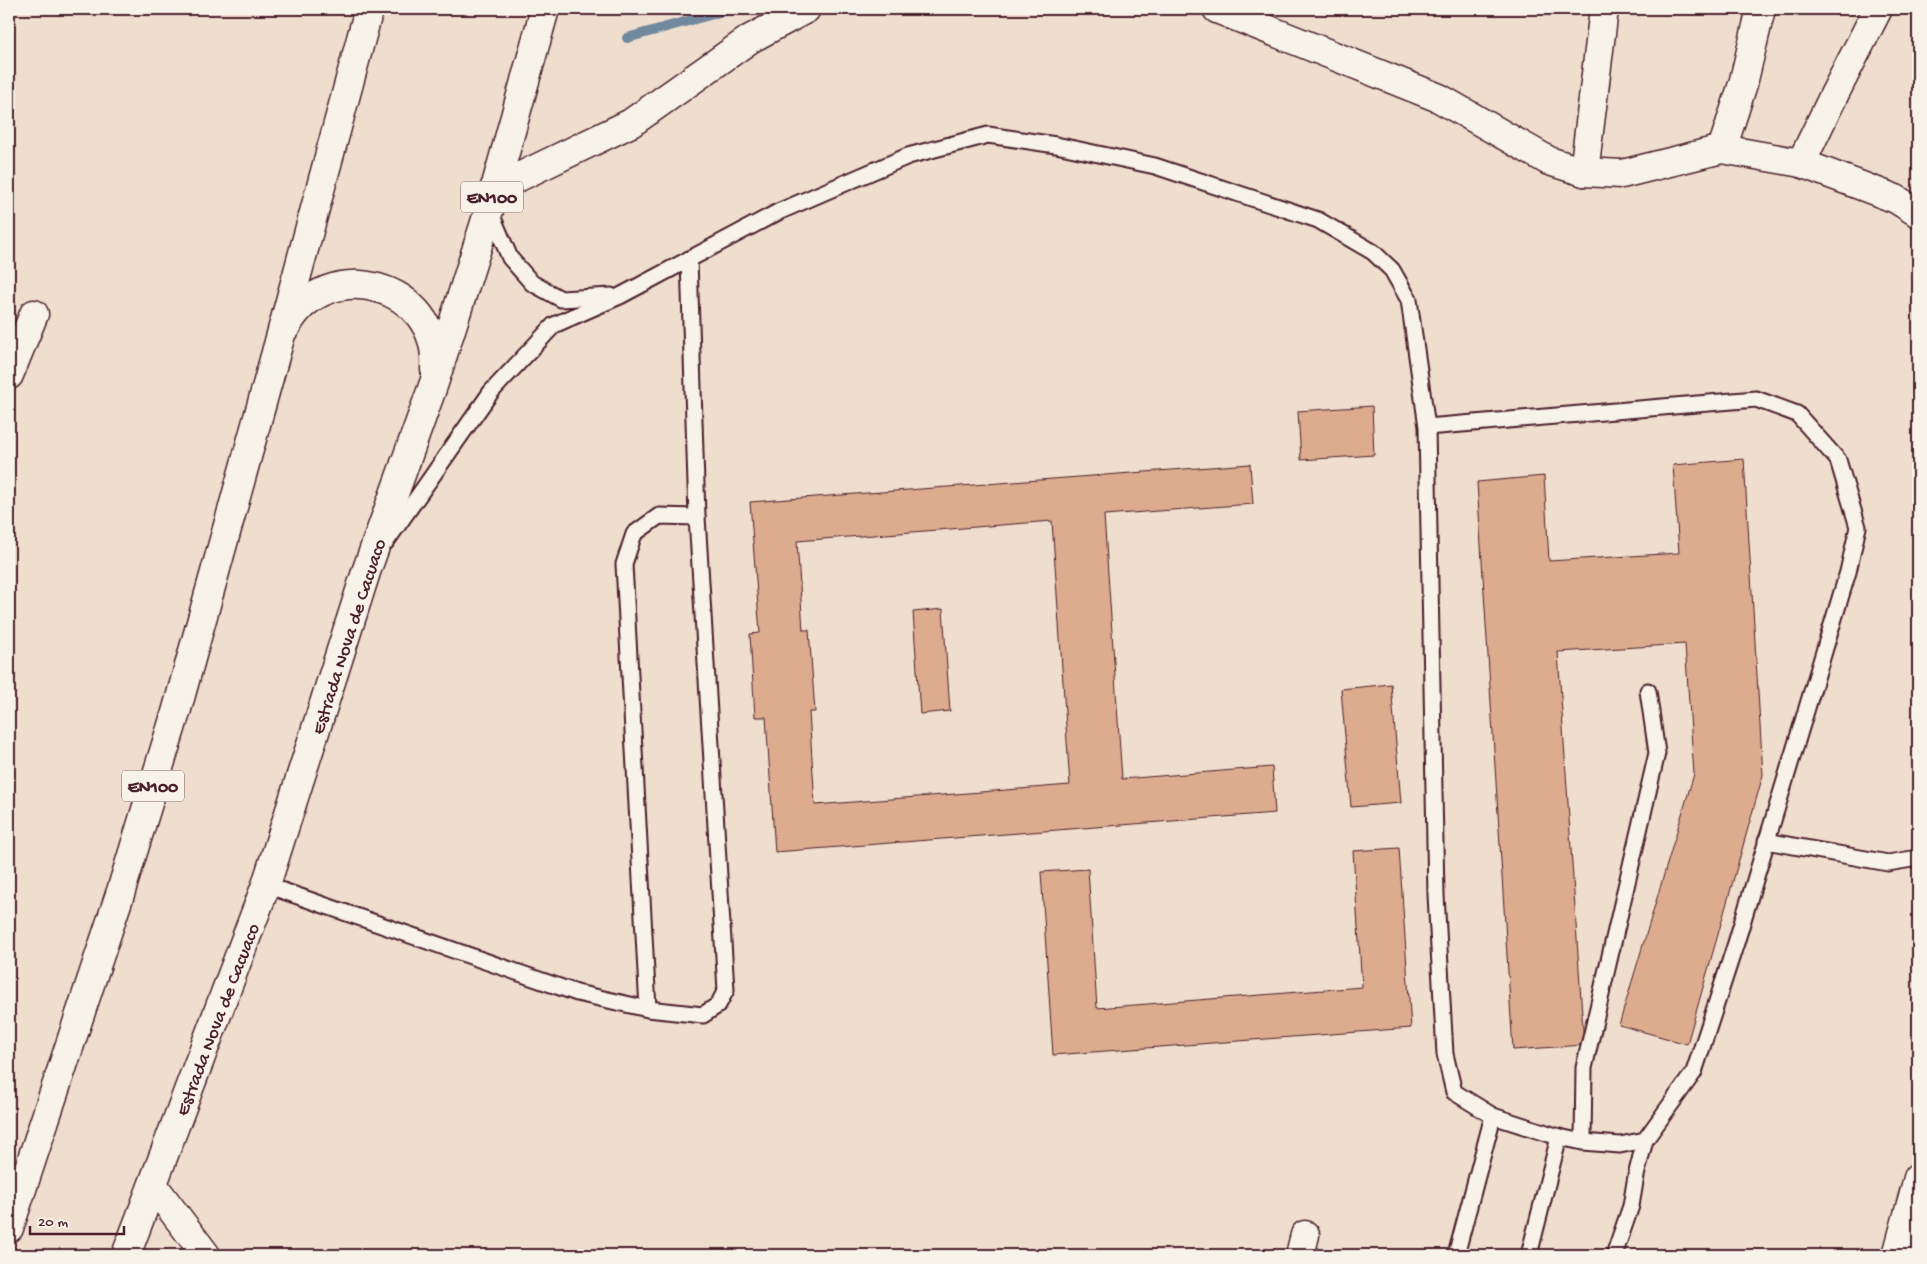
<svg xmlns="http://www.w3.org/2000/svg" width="1927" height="1264" font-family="'Gochi Hand',sans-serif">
  <rect width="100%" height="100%" fill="#efdecd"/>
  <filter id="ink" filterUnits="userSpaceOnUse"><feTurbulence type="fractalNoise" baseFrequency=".02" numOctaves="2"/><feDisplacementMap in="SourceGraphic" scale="10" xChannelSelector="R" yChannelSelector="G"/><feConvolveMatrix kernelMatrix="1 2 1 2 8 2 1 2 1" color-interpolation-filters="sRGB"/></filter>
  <g filter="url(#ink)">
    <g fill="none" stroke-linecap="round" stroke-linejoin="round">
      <path stroke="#70899e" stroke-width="10" d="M 627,38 L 731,9"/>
    </g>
    <g fill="#ddac8f" stroke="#4a1f2b" fill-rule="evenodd">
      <path d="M 1372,406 L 1374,455 L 1301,460 L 1298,411 Z"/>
      <path d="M 1744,459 L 1763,775 L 1687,1044 L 1619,1025 L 1694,774 L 1685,644 L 1558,652 L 1584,1045 L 1513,1050 L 1477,482 L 1544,476 L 1549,561 L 1679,553 L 1673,465 Z"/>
      <path d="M 1250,464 L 1253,504 L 1104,515 L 1122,779 L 1272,767 L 1275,813 L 775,852 L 766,717 L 755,717 L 750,634 L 760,633 L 750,502 ZM 1052,521 L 1070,785 L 815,805 L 809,712 L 815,712 L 809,630 L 803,630 L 797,541 Z"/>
      <path d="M 943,609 L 950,711 L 920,714 L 913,612 Z"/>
      <path d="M 1391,684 L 1401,803 L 1351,807 L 1341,689 Z"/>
      <path d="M 1399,848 L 1411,1028 L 1053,1055 L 1041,872 L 1088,869 L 1097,1008 L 1362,987 L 1353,851 Z"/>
    </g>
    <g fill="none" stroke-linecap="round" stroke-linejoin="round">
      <g stroke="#4a1f2b" stroke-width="19">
        <g id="lane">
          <path d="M 490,211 L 510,258 L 532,283 L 561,299 L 611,296"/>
          <path d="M 386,542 L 491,392 L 554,325 L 620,296 L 778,212 L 908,156 L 988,135 L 1056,145 L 1155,166 L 1318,220 L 1373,252 L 1392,270 L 1409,300 L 1427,427 L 1436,895 L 1445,1054 L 1454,1092 L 1493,1116 L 1559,1137 L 1583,1142 L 1620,1145 L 1645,1140 L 1694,1072 L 1736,943 L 1848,572 L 1858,527 L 1838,460 L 1797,414 L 1756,399 L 1427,427"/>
          <path d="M 1766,841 L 1888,863 L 1918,858"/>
          <path d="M 266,885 L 577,993 L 648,1009 L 703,1015 L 718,1005 L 726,990 L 697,517 L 689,259"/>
          <path d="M 648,1009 L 624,564 L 634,534 L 659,516 L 697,517"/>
          <path d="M 1583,1142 L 1584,1068 L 1657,753 L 1648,691"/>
          <path d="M 1456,1255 L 1493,1116"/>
          <path d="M 1529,1255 L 1559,1137"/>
          <path d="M 1614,1255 L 1631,1206 L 1636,1176 L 1645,1140"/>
        </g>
      </g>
      <g stroke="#4a1f2b" stroke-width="31">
        <g id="street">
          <path d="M 1217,9 L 1439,98 L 1549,161 L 1584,172 L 1622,174 L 1722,149 L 1801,163 L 1896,199 L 1918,213"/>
          <path d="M 1722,149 L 1743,84 L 1761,9"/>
          <path d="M 1801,163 L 1833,97 L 1878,9"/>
          <path d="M 1584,172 L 1604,9"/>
          <path d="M 494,189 L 631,123 L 750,39 L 806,9"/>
          <path d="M 9,375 L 34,314"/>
          <path d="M 153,1185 L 206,1255"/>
          <path d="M 1300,1255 L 1305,1235"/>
          <path d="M 1897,1255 L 1918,1178"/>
        </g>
      </g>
      <g stroke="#4a1f2b" stroke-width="31">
        <g id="primary">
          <path d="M 286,327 C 326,252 441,284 435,369"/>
          <path d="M 9,1228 L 121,891 L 177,709 L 280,338 L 369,9"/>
          <path d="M 126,1255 L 266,885 L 367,569 L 434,383 L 489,210 L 545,9"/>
        </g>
      </g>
      <use href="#lane" stroke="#f7f3e8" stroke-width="15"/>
      <use href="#street" stroke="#f7f3e8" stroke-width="28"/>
      <use href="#primary" stroke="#f7f3e8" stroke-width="28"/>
    </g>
  </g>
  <g text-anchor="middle" stroke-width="4" stroke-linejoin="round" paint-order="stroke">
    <g fill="#f7f3e8" stroke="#7e5f64" stroke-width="1">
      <rect x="461" y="181.5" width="62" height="31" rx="4"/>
      <rect x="122" y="770.5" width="62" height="31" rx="4"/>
    </g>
    <g font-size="18" font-weight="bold" fill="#4a1f2b">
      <text x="492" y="203">EN100</text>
      <text x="153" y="792">EN100</text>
    </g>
    <g font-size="19" fill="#4a1f2b" stroke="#f7f3e8">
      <text transform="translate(347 636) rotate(-72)" y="7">Estrada Nova de Cacuaco</text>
      <text transform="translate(216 1019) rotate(-69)" y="7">Estrada Nova de Cacuaco</text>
    </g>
  </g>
  <rect width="1927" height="1264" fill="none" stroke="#f7f3e8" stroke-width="30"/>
  <rect x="15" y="15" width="1897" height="1234" fill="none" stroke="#4a1f2b" stroke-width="2" filter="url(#ink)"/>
  <path d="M30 1226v8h94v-8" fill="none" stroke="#4a1f2b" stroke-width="2.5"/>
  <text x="38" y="1226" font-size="15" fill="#4a1f2b" stroke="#f7f3e8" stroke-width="4" paint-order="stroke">20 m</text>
</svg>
